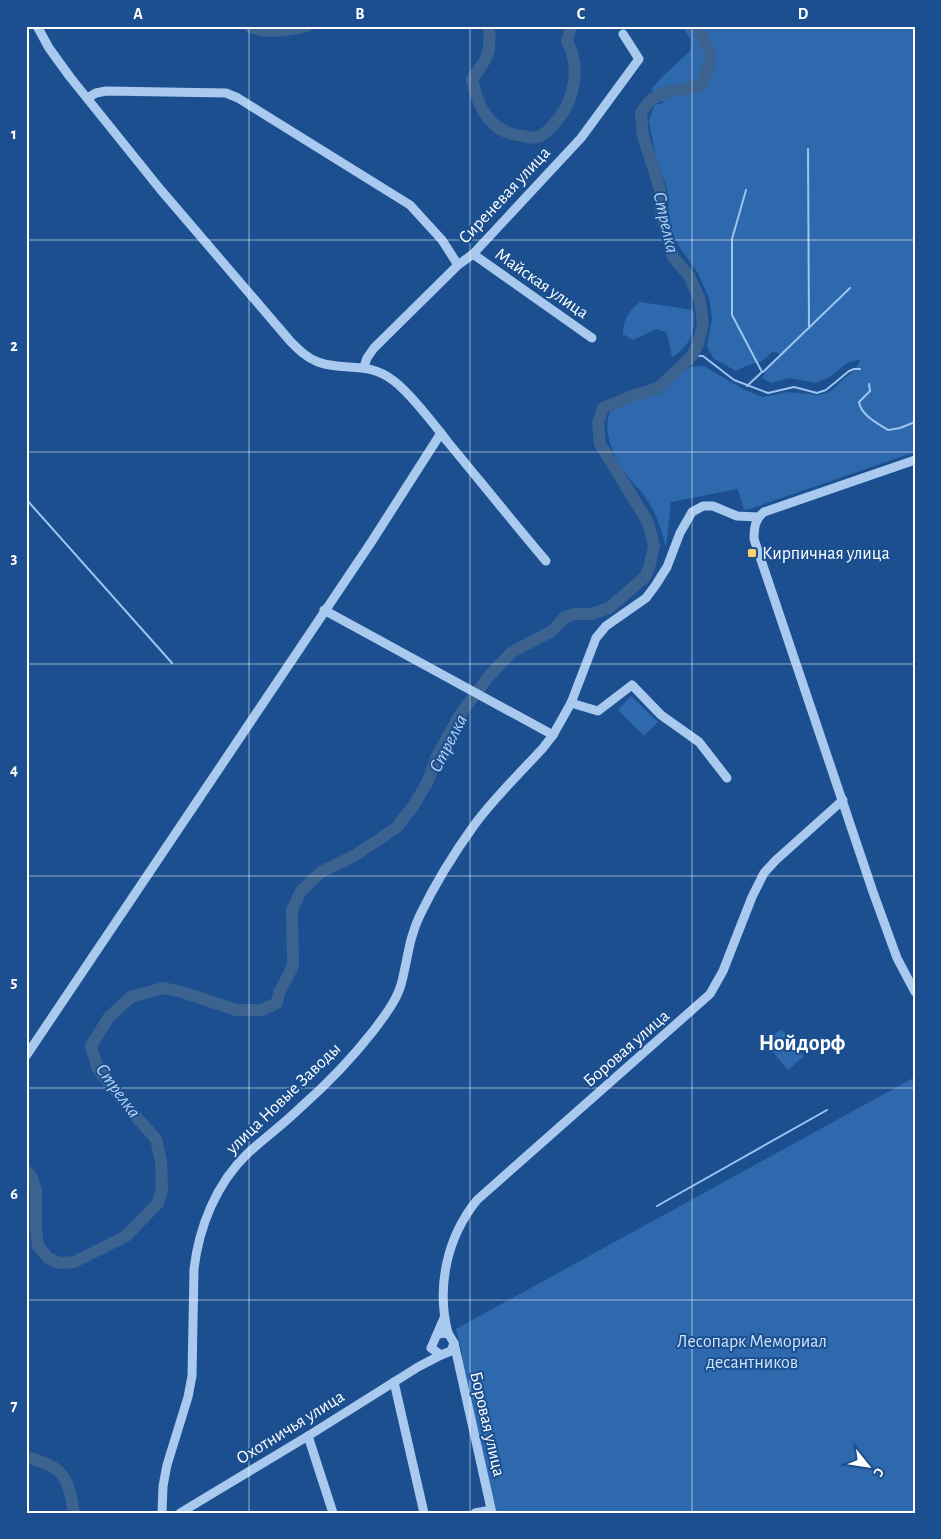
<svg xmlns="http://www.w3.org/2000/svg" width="941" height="1539" font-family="'Alegreya Sans',sans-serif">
  <rect width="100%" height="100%" fill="#1b4f8f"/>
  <g fill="#2e69ad">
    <path d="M 682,26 L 915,26 L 915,452 L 750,509 L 744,510 L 738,489 L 671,502 L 666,547 C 661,529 656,512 645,497 C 641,490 634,485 630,479 C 616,462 601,433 610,412 L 646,396 L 661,394 L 673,377 L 690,367 L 704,366 L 743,389 L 762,397 L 788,392 L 819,395 L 831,391 L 841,381 L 855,370 L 861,359 L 847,363 L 830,377 L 816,383 L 789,378 L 771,383 L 762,378 L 768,368 L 781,355 L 773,351 L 762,361 L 746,366 L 736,371 L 714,359 L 707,346 L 712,318 L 709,298 L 698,273 L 680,248 L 670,229 L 667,188 L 656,158 L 649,121 L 654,105 L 664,103 L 651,89 L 663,76 L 690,51 L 691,40 Z"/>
    <path d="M 640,302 L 693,310 C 697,331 690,346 672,357 L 667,333 L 657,329 L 633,340 L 623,334 C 623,319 629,311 640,302 Z"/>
    <path d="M 631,696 L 658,722 L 644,736 L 618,710 Z"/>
    <path d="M 781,1029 L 804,1056 L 788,1070 L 765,1043 Z"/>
    <path d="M 915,1077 L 915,1513 L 497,1513 L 460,1361 L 462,1353 L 456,1329 Z"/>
  </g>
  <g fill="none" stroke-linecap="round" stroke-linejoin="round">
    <g stroke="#9cc4f0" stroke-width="2">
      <path d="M 808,149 L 809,328"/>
      <path d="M 746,190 L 732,239 L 732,315 L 762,372 L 747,386"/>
      <path d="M 692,356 L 703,356 L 734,380 L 768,393 L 794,387 L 817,393 L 826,390 L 849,371 L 854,369 L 860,369"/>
      <path d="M 763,372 L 850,288"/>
      <path d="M 869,384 L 870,391 L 859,402 C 861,415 877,423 888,430 L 900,428 L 915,422"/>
      <path d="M 26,499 L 172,663"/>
      <path d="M 657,1206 L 827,1110"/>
    </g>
    <g stroke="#3c6290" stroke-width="12">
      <path d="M 249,26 C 266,35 289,30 307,26"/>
      <path d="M 489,26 C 491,55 488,57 472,79 C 478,108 490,133 523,136 C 528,137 534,139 538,137 C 544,135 549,130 553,125 C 574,104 582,68 567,41 L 571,26"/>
      <path d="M 26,1171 L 31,1176 L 36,1190 L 36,1228 L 38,1246 L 48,1258 L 59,1263 L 74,1262 L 126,1236 L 158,1203 L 162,1189 L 161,1161 L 156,1139 L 132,1112 L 98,1069 L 91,1046 L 109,1017 L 131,997 L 163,988 L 182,992 L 236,1010 L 262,1010 L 277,1003 L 279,993 L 293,966 L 292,910 L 301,891 L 321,872 L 354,856 L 396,828 L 414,805 L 428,781 L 437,756 L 461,713 L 489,676 L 512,652 L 552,631 L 565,617 L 575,614 L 591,614 L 609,608 L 645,577 L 649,568 L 654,546 L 648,522 L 600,444 L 598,423 L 603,408 L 632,396 L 658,388 L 692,356 L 698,344 L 703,324 L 700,300 L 689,276 L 673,257 L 660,208 L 660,189 L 643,136 L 641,113 C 644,109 647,103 651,100 C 665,90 685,90 701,85 C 715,57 712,51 696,26"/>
      <path d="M 26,1457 C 63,1467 68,1475 74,1513"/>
    </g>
    <g stroke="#a9c9ee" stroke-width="9">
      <path d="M 37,26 L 49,48 L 70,77 L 160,189 L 291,342 C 299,350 307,358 318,362 C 345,372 368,360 394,381 C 412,395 433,423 447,441 C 480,481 513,522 546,561"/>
      <path d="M 87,98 L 96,93 L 106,91 L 226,93 L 238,98 L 410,205 L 442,240 L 458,265"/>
      <path d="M 473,254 L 592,338"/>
      <path d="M 364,367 L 367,358 L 374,348 L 458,265 L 473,254 L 581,138 L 639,59 L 623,34"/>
      <path d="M 915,460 L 764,512 C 755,519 754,528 754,539 L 873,892 L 897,958 L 915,992"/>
      <path d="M 324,610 L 553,735"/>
      <path d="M 571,703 L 598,711 L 632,685 L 661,715 L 699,742 L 727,778"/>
      <path d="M 26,1056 L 372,541 L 441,433"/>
      <path d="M 448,1333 C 436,1287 447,1237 477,1200 L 710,994 L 723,971 L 752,897 L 764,873 L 776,860 L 843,800"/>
      <path d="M 438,1334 L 448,1333 L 454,1343 L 451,1351 L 441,1355 L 431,1348 L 444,1318"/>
      <path d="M 454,1343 L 492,1513"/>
      <path d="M 394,1382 L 424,1513"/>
      <path d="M 308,1436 L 333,1513"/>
      <path d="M 162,1513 L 163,1486 L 167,1465 L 188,1397 L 192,1376 L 194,1269 C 199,1227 216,1184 247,1154 C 264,1138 284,1124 301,1107 C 326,1085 353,1057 374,1030 C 385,1015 398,999 402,981 C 408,957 409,938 420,915 C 435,884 454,853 475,824 C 495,797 520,773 543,748 L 553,735 L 571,703 L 596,638 L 606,626 L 646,598 L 655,586 L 667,567 L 680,533 L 692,512 L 703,506 L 713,506 L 737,516 L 758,517"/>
      <path d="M 180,1513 L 308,1436 L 418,1367 L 441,1355"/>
      <path d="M 475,1513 L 491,1510"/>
    </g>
  </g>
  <path fill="none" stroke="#fff" stroke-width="1" stroke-opacity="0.55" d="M 249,26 L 249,1513M 470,26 L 470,1513M 692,26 L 692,1513M 26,240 L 915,240M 26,452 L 915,452M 26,664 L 915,664M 26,876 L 915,876M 26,1088 L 915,1088M 26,1300 L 915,1300"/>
  <rect fill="#ffd166" stroke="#1b4f8f" stroke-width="2" x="747" y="548" width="10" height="10" rx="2.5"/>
  <g text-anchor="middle" stroke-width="4" stroke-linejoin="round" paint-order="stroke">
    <g font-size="18" fill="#fff" stroke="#1b4f8f">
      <text transform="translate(504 195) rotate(-47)" y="6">Сиреневая улица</text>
      <text transform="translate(542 283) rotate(35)" y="6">Майская улица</text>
      <text transform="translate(626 1048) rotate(-41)" y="6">Боровая улица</text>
      <text transform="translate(283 1098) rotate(-44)" y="6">улица Новые Заводы</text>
      <text transform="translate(488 1424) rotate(77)" y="6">Боровая улица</text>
      <text transform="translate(290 1427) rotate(-32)" y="6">Охотничья улица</text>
    </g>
    <g font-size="18" fill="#fff" stroke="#1b4f8f" text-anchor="start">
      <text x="762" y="559">Кирпичная улица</text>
    </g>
    <g font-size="18" fill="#cfe3fa" stroke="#1b4f8f">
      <text x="752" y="1347">Лесопарк Мемориал<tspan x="752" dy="21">десантников</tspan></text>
    </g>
    <g font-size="19" font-style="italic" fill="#b5d3f5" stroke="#1b4f8f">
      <text transform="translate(667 222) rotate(77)" y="7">Стрелка</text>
      <text transform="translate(447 743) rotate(-63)" y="7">Стрелка</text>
      <text transform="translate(119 1090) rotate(54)" y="7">Стрелка</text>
    </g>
    <g font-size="22" font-weight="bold" fill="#fff" stroke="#1b4f8f">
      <text x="802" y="1050">Нойдорф</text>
    </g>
  </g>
  <rect width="941" height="1539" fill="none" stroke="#1b4f8f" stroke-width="55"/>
  <g transform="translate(868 1466) rotate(120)" stroke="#1b4f8f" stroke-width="4" paint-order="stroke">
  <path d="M0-4L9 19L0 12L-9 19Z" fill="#ffffff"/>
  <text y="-8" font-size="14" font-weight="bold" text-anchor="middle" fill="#ffffff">С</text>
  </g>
  <rect x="28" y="28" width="886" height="1484" fill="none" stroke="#fff" stroke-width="2"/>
  <g font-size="16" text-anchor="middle" font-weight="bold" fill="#fff">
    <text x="138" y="19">A</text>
    <text x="360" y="19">B</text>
    <text x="581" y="19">C</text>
    <text x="803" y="19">D</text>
    <text x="14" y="139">1</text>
    <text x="14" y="351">2</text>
    <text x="14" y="563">3</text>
    <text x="14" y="775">4</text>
    <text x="14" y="987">5</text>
    <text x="14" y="1199">6</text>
    <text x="14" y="1411">7</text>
  </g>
</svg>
